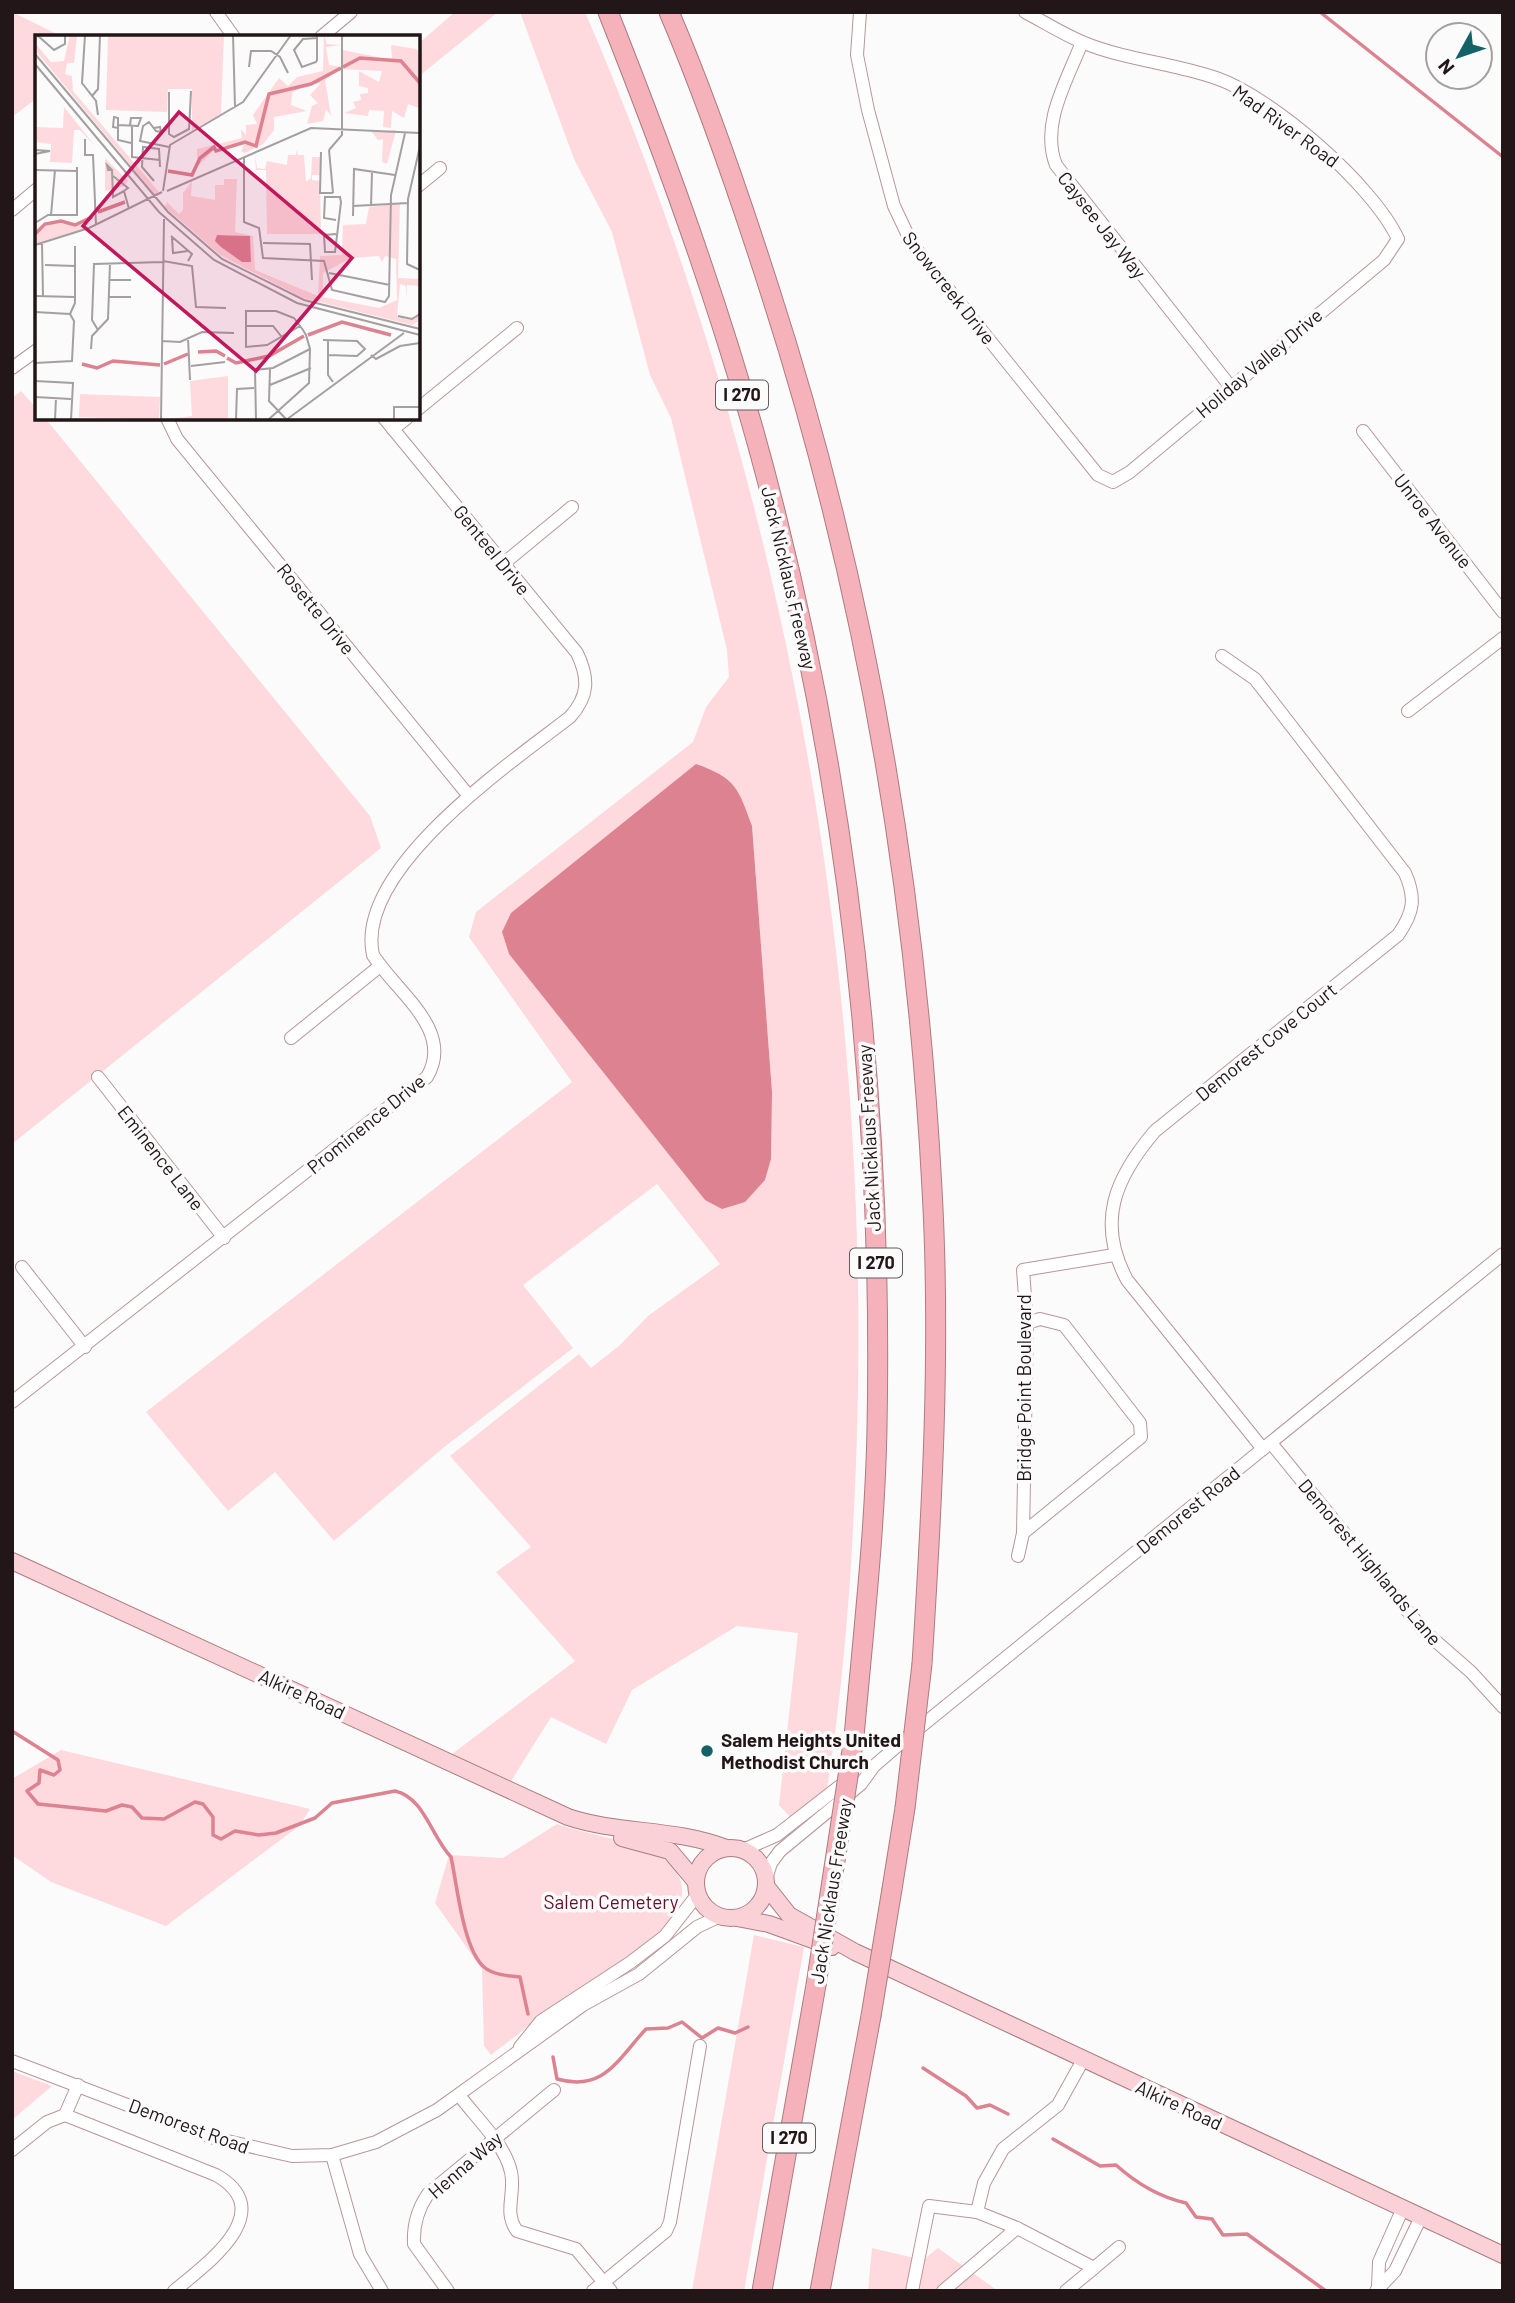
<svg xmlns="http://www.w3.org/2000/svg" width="1515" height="2303" font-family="Barlow,sans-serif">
  <rect width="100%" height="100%" fill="#fbfbfb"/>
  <g fill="#fed9dd" fill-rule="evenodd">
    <path d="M 12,12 L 63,37 L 37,37 L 37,98 L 12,117 Z"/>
    <path d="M 455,12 L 498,12 L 418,77 L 418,44 Z"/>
    <path d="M 520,12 L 585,12 C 782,467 875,968 856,1463 C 852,1572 844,1681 827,1789 L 791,1818 L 779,1805 L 798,1633 L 737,1626 L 632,1690 L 606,1744 L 551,1717 L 511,1781 L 452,1754 L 575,1661 L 496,1572 L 531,1547 L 450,1456 L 579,1354 L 591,1368 L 620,1345 L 648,1316 L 720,1264 L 657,1184 L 523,1285 L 573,1348 L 443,1448 L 334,1541 L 275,1472 L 228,1511 L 146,1412 L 572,1082 L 469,937 L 476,912 L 693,742 L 706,707 L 729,677 L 727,650 L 671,418 L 650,375 L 612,232 L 574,159 ZM 752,826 L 772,1092 L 771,1159 L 765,1180 L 705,1200 L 509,954 L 502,932 Z"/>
    <path d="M 21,391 L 37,409 L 37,418 L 45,418 L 370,816 L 381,848 L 12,1144 L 12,398 Z"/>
    <path d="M 61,1750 L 310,1809 L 299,1826 L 166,1926 L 51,1882 L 12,1855 L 12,1779 Z"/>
    <path d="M 557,1824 C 584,1834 649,1843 668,1862 C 720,1912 614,1964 581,1987 C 551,2008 521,2032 491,2055 L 484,2046 L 482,1969 L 435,1903 L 449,1855 L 503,1858 Z"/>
    <path d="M 754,1935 L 804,1947 L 744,2291 L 692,2291 Z"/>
    <path d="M 12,2071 L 52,2086 L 12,2120 Z"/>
    <path d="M 872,2248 L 923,2260 L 938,2248 L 998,2291 L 868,2291 Z"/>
  </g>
  <path fill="#dc8290" d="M 696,764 C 736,778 738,788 752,826 L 772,1092 L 771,1159 L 765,1180 L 745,1202 L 722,1209 L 705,1200 L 509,954 L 502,932 L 511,913 Z"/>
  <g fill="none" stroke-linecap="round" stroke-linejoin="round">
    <g stroke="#dc8290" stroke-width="3.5">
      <path d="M 1320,12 L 1503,157"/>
      <path d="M 12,1731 L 58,1760 L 60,1770 L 54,1775 L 40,1770 L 39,1783 L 27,1791 L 38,1804 L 106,1811 L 122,1805 L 132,1807 L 142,1818 L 164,1819 L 195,1802 L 203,1804 L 213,1817 L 213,1835 L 221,1839 L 235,1831 L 259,1835 L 276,1833 L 315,1818 L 332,1803 L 395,1791 C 424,1797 432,1838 451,1857 C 457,1884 463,1949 484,1967 C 493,1975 509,1976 520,1977 L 528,2014"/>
      <path d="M 553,2057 L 557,2079 C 604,2092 617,2060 646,2029 L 668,2028 L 682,2022 L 702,2038 L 718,2028 L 735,2033 L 748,2027"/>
      <path d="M 923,2068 L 966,2096 L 977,2108 L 990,2105 L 1008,2114"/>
      <path d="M 1053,2139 L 1100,2166 L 1116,2165 C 1136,2183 1159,2197 1186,2203 L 1196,2217 L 1212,2219 L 1223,2235 L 1247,2234 L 1326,2291"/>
    </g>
    <g stroke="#b7969a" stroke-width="14">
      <g id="minor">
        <path d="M 216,12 L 234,37"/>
        <path d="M 860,12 L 857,55 L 868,110 L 894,206 L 912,244 L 1098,475 L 1113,482 L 1130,472 L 1384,260 L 1398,239 C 1373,185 1272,97 1216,78 C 1173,63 1125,60 1082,42 C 1063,34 1044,22 1025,12"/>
        <path d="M 321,37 L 351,12"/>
        <path d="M 1082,42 C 1067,81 1040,124 1056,165 L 1230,386"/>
        <path d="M 418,186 L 440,168"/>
        <path d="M 12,210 L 37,189"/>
        <path d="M 12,368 L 37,350"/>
        <path d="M 418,409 L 517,328"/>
        <path d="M 167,418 L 177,439 L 469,796"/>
        <path d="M 393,429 L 407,418"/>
        <path d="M 1363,431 L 1503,612"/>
        <path d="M 503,564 L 572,507"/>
        <path d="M 1222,656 L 1255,679 L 1405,873 C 1416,898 1414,912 1398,935 L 1155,1131 C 1115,1178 1096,1222 1127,1280 L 1263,1449"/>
        <path d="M 1408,711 L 1503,638"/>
        <path d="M 291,1038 L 380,966"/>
        <path d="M 98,1077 L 224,1238"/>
        <path d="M 22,1267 L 85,1347"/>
        <path d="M 12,1402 L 427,1077 C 455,1030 396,992 373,955 C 354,869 511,763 570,717 C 589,696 589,678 577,653 L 384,418"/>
        <path d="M 1271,1443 L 1423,1630 L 1471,1672 L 1503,1707"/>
        <path d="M 1023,1533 L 1141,1437 L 1140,1423 L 1064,1325 L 1040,1319 L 1027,1323"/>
        <path d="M 1018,1556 L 1023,1533 L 1027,1323 L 1023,1270 L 1114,1255"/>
        <path d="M 743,1850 L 777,1835 L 849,1779"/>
        <path d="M 766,1879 L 771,1863 L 780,1851 L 861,1784 L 874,1766 L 903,1741 L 1503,1254"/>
        <path d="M 520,2047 L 541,2021 L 631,1962 L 665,1936 L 698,1894"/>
        <path d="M 12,2061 L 214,2138 L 292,2156 L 332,2155 L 376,2142 L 437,2110 L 583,2005 L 639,1974 L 697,1927 L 720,1916"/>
        <path d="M 459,2095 C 476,2118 505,2144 511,2172 C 516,2193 503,2212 517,2231 L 576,2249 L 611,2291"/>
        <path d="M 65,2115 L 216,2175 C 281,2212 205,2265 174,2291"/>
        <path d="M 12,2150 L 47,2122 L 65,2115 L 78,2085"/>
        <path d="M 332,2155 L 360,2254 L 382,2291"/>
        <path d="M 1094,2268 L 1119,2247"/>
        <path d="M 1378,2287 L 1379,2262 L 1403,2208"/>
        <path d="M 448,2291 L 414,2244 C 413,2225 417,2210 428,2194 L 554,2090"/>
        <path d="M 593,2291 L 666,2231 L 670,2222 L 700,2046"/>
        <path d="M 912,2291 L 929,2206 L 977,2212"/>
        <path d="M 943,2291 L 1017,2228"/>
        <path d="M 1066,2291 L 1094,2268 L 1017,2228 L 977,2212 L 984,2183 L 1003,2149 L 1058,2105 L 1083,2060"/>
        <path d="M 1376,2291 L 1395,2271 L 1421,2217"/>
      </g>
    </g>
    <g stroke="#ac7b81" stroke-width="18">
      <g id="major">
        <path d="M 12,1561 L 568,1817 C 619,1834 675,1828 726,1848"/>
        <path d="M 622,1838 L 670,1851 L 696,1882"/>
        <circle cx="731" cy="1883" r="35"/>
        <path d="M 766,1886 L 789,1915 L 855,1952 L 1503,2255"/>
        <path d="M 737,1918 L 769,1924 L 832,1947"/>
      </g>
    </g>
    <g stroke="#ac7b81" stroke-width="21">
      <g id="highway">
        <path d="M 608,12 C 672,173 732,339 774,507 C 850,807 883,1119 877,1429 C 875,1532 863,1635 854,1737"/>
        <path d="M 669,12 C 708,103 740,197 770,291 C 864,582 916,884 932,1189 C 941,1348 932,1506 922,1664"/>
        <path d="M 892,1889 L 905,1808"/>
        <path d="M 762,2291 L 816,1985"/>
        <path d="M 820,2291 L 871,2016"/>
      </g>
    </g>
    <use href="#minor" stroke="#fff" stroke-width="12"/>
    <use href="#major" stroke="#fad1d6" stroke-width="16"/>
    <use href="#highway" stroke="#f6b2ba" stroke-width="19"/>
    <g stroke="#ac7b81" stroke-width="21" stroke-linecap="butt">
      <g id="highway-bridge">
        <path d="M 905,1808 L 922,1664"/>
        <path d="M 816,1985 L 854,1737"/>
        <path d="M 871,2016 L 892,1889"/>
      </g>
    </g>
    <use href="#highway-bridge" stroke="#f6b2ba" stroke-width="19"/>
  </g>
  <circle fill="#126267" stroke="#fbfbfb" stroke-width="2.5" cx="707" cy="1751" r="7"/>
  <g text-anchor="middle" stroke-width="7" stroke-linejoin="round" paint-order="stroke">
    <g fill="#fbfbfb" stroke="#635b5c" stroke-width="2">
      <rect x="716" y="380.5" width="52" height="29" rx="5"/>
      <rect x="850" y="1248.5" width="52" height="29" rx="5"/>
      <rect x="763" y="2123.5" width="52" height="29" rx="5"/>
    </g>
    <g font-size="18" font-weight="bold" fill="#221618">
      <text x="742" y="401">I 270</text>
      <text x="876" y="1269">I 270</text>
      <text x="789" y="2144">I 270</text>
    </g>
    <g font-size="19" fill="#221618" stroke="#fbfbfb">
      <text transform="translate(1286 126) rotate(36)" y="7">Mad River Road</text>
      <text transform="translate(1102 225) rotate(52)" y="7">Caysee Jay Way</text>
      <text transform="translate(949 288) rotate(52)" y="7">Snowcreek Drive</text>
      <text transform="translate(1259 363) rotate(-40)" y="7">Holiday Valley Drive</text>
      <text transform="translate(1433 521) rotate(52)" y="7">Unroe Avenue</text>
      <text transform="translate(492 550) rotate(51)" y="7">Genteel Drive</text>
      <text transform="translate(789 578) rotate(77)" y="7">Jack Nicklaus Freeway</text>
      <text transform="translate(316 609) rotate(51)" y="7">Rosette Drive</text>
      <text transform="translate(1266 1042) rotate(-39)" y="7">Demorest Cove Court</text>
      <text transform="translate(366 1124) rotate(-39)" y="7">Prominence Drive</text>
      <text transform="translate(869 1138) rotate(-93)" y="7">Jack Nicklaus Freeway</text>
      <text transform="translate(161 1158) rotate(52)" y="7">Eminence Lane</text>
      <text transform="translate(1024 1388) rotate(-90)" y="7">Bridge Point Boulevard</text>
      <text transform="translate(1188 1510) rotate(-39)" y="7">Demorest Road</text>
      <text transform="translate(1370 1562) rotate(50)" y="7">Demorest Highlands Lane</text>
      <text transform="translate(302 1694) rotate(25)" y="7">Alkire Road</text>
      <text transform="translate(831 1891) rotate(-81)" y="7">Jack Nicklaus Freeway</text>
      <text transform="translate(1179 2105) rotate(25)" y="7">Alkire Road</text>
      <text transform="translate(189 2126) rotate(20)" y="7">Demorest Road</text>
      <text transform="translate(465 2165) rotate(-41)" y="7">Henna Way</text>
    </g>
    <g font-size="19" font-weight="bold" fill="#221618" stroke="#fbfbfb" text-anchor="start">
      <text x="721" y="1747">Salem Heights United<tspan x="721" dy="22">Methodist Church</tspan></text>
    </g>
    <g font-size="19" fill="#611026" stroke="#fbfbfb">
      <text x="611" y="1909">Salem Cemetery</text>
    </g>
  </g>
  <g transform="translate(35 35)">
    <rect width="385" height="385" fill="#fbfbfb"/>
    <path d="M 35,0 L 42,0 L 39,28 L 32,28 L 30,39 L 37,41 L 38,56 L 124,157 L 120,160 L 0,15 L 0,8 L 16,27 L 29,26 ZM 73,0 L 189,0 L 186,79 L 157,95 L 157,54 L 133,54 L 132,77 L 71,75 ZM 289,0 L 292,9 L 306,10 L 291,12 L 294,30 L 307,32 L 290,45 L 296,81 L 291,74 L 288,86 L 272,89 L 277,71 L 283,68 L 275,60 L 286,48 L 268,51 L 257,58 L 256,70 L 272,76 L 239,82 L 239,95 L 228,109 L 210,118 L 206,116 L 209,110 L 183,111 L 162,132 L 162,114 L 207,103 L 206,94 L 211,100 L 211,90 L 222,89 L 218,80 L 244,43 L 253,51 L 262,42 L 288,36 ZM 356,10 L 382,14 L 385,24 L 385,73 L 384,78 L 384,73 L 373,69 L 369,83 L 357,76 L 356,93 L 348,92 L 349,76 L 334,75 L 333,81 L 309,78 L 321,73 L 318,67 L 326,65 L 325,59 L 333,58 L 333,53 L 324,51 L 324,36 L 344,47 L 347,36 L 308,34 L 308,15 L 357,25 ZM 29,72 L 61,112 L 45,95 L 39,95 L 37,128 L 15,127 L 16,109 L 0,107 L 0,92 L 28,93 ZM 361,95 L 352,129 L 347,127 L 348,104 L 343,105 L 337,97 ZM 262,114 L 263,120 L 269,120 L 271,147 L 276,143 L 277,122 L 285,122 L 285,140 L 277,140 L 277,145 L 285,146 L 286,199 L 232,199 L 231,135 L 221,135 L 220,118 L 222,133 L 230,134 L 232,126 L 252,130 L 253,120 L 261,120 ZM 70,123 L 93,146 L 89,151 L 70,156 ZM 189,144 L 202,144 L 200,197 L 218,201 L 220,235 L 283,261 L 285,221 L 307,220 L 308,190 L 331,189 L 334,172 L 365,168 L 363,243 L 385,244 L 385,251 L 372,250 L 371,264 L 371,251 L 365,249 L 362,281 L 373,284 L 385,279 L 385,285 L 377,290 L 268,263 L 185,220 L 130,172 L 132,167 L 144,179 L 148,175 L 148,158 L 157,146 L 156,161 L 180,165 L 180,150 L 189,150 ZM 182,200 L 215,201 L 216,227 L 207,227 L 186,212 ZM 344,221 L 347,227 L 350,221 L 361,224 L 362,265 L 344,273 L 288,262 L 288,238 L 316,223 ZM 15,188 L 50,189 L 50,194 L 0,210 L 0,199 ZM 193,341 L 193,385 L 128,385 L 157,381 L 155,346 ZM 45,359 L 125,362 L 124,385 L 44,382 Z" fill="#fed9dd" fill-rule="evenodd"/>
    <path d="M 182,200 L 215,201 L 216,227 L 207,227 L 186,212 L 180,206 Z" fill="#dc8290"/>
    <path fill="none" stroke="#dc8290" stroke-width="3.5" d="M 308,32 L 325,23 L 366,26 L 385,48M 133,136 L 157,140 L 165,123 L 179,112 L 181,116 L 210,107 L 221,111 L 234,59 L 276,49 L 306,33M 63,177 L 90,167M 0,199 L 10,189 L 26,186 L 40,190 L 57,182M 273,300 L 307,287 L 356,300M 163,317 L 181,316 L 190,321M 192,323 L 201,328 L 234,321 L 269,301M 47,329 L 62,333 L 78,326 L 125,330M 129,329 L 153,319"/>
    <path fill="none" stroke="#a49fa0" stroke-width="2" d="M 2,0 L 19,15 L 30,9 L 30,0M 50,0 L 47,48 L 61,66 L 63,80M 198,0 L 200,72M 282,3 L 268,4 L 259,15 L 267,32 L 281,27 L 282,25 L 282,0M 0,19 L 133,177 L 187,224 L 269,265 L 385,294M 0,29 L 124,177 L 179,225 L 262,268 L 385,300M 214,32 L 216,16 L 236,16 L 245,22 L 253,38M 134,57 L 134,99 L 139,102 L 154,94M 57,61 L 63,54 L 65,0M 83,90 L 103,91 L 106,83 L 96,83 L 95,90M 97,91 L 97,122 L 125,125M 83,93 L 78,92 L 79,82 L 83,83 L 83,105 L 96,108M 119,93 L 125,92 L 126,97 L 121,96 L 114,87 L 108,91 L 105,106 L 134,112M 154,95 L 156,56M 50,104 L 50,120 L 58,120 L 61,190M 385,111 L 373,164 L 372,229 L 385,235M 0,115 L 15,116 L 0,119M 294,115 L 307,100 L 307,0M 294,115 L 298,158M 286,117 L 285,158 L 298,158M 209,123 L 209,187 L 224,193 L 228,223 L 289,226 L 297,255 L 350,267 L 354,261 L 356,160 L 370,98M 0,135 L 42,136M 77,135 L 72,130 L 73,135 L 77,135 L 78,162 L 89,156 L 94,174M 78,141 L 93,153 L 89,156M 119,146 L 107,132 L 108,112 L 124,114 L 125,132M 128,156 L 135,110 L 208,67 L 256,0M 132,156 L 276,93 L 385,98M 318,171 L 373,168M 336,171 L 337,138M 16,180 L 20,135M 318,181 L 319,134 L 360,140M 0,188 L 13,180 L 42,180 L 42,132M 301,199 L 289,200 L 290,217 L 300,217 L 306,167 L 305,162 L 290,162 L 289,183 L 301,185M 136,201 L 157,219 L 153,226M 137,203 L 138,218 L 153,216M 7,208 L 8,261M 228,208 L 275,209 L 277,245M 0,210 L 54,193 L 127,157M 128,226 L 157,231 L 161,272 L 191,273M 10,230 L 40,231M 294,238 L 355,250M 74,245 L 96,245M 0,261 L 40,262M 74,262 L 96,262M 0,277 L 35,279M 35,279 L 40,268 L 40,211M 363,281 L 377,284 L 385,279M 211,291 L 238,291 L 246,301M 63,295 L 57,285 L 59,229 L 128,227M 153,303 L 155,345M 288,305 L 322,306 L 330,314 L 322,321 L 293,320M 127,306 L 145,307 L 167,297 L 199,298M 293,306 L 293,340 L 298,347M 56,314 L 57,301 L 73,284 L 75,228M 336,320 L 341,324 L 365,311 L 385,308M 0,328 L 37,326 L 39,286 L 35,279M 156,331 L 190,327M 235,334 L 234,366 L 251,384M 0,346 L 38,348 L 36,385M 235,350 L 276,333M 0,362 L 36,364M 20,385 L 21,363M 126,385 L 129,184M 201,385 L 202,354 L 219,353M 221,385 L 220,335 L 238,333 L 275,314M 233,385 L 274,348 L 275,314 L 271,300 L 268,295 L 259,283 L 241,276 L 211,276 L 211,312 L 232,310 L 265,291M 251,385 L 369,298M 359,385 L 359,372 L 385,372"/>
    <path fill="#c2185b" fill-opacity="0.15" stroke="#c2185b" stroke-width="3.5" d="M 144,77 L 317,223 L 221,336 L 48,191 Z"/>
    <rect width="385" height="385" fill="none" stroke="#221618" stroke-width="3.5"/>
  </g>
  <rect width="1515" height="2303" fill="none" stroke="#221618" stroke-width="28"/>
  <g transform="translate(1459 56) rotate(230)"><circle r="33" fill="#fbfbfb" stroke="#a49fa0" stroke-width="2"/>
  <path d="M0-5L12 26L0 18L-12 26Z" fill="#126267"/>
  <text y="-10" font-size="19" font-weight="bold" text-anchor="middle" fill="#221618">N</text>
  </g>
</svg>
